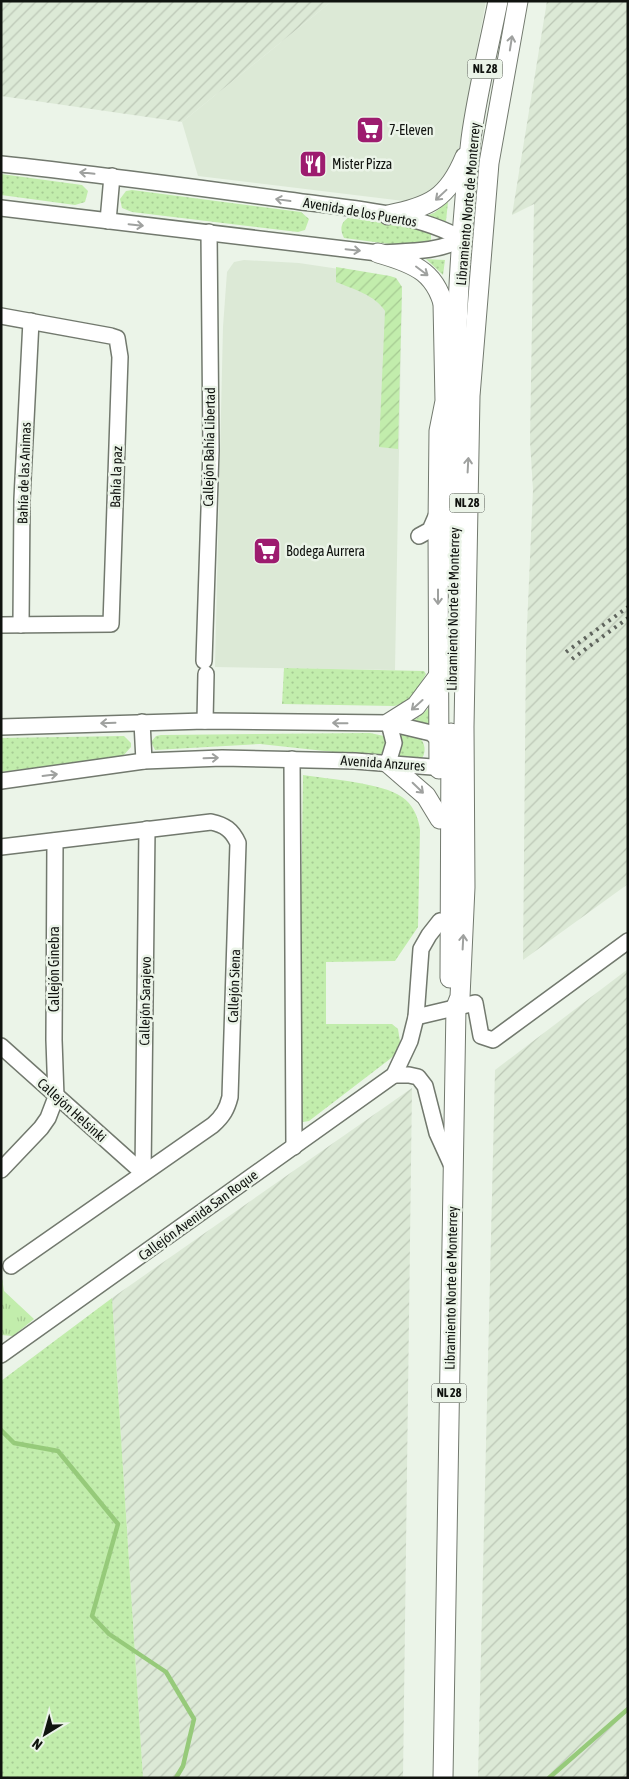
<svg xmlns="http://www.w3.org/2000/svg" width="629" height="1779" font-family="'Asap Condensed',sans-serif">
  <defs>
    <pattern id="industrial-furrows" width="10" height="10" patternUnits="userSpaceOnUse" patternTransform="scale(1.25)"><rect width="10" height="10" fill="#dce9d6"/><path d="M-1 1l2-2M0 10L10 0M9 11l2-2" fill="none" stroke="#bcc7b6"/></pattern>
    <pattern id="grass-dots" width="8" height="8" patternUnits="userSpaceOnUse" patternTransform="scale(1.25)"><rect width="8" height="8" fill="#c2edac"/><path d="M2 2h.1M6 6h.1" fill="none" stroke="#a6ca93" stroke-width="1.8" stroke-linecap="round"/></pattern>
    <pattern id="park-tufts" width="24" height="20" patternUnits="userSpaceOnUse" patternTransform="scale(1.25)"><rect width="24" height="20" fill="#c2edac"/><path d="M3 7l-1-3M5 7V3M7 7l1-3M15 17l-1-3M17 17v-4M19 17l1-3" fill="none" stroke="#a6ca93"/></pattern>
    <pattern id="garden-furrows" width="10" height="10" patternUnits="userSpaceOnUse" patternTransform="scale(1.25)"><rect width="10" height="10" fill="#c2edac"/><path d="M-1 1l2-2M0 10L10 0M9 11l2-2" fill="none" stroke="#a6ca93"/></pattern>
  </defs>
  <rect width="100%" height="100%" fill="#ebf4e8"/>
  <g fill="#dce9d6">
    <path d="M 332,1 L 486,1 L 457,158 L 441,188 L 412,202 L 198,176 L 182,122 Z"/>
    <path d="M 244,260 L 299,263 L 386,276 L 396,278 L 402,287 L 395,670 L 215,667 L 223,327 L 227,272 L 234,262 Z"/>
  </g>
  <g fill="url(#industrial-furrows)">
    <path d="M 1,1 L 332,1 L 182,122 L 1,96 Z"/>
    <path d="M 547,1 L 628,1 L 628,884 L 523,960 L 526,649 L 533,490 L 530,441 L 534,204 L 512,215 Z"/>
    <path d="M 628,969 L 628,1778 L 478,1778 L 495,1070 Z"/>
    <path d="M 412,1088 L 403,1778 L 143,1778 L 112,1298 Z"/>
  </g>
  <g fill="url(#grass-dots)">
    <path d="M 1,174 L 82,185 L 88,191 L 85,202 L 75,205 L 1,195 Z"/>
    <path d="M 132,190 L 301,212 L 309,219 L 305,230 L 298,232 L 132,212 L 122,208 L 120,199 L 126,191 Z"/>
    <path d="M 448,202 L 446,221 L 437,221 L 423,217 L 434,213 Z"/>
    <path d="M 348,218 L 425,228 L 431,234 L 431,241 L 420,248 L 344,238 C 340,230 340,223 348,218 Z"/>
    <path d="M 426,259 L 445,260 L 443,275 Z"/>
    <path d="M 284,668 L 424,671 L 426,674 C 418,688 412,702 394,706 L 282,704 Z"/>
    <path d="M 431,706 L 432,724 L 408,723 L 419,717 Z"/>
    <path d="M 370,733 L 384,736 L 387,740 L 380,757 L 260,744 L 155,750 L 151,742 L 156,736 L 161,735 Z"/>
    <path d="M 396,733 C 403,733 411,733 417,736 C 426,741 427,754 420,761 L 394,759 Z"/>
    <path d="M 124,736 L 131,743 L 131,747 L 122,757 L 1,772 L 1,738 Z"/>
    <path d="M 303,775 C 328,779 383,783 402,797 C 412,803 419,818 420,830 L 418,927 L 395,961 L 326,962 L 326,1024 L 392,1024 L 398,1029 L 401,1048 L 390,1059 L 309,1121 L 303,1122 L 298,1118 Z"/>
    <path d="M 112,1298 L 143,1778 L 1,1778 L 1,1381 Z"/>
  </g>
  <path fill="url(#park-tufts)" d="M 1,1272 L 4,1291 L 34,1319 L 13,1336 L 1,1335 Z"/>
  <path fill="url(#garden-furrows)" d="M 336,267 L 390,276 L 396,278 L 402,287 L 398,449 L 379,447 L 385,311 C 375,295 353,289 336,282 Z"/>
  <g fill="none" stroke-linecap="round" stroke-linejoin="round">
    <g stroke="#96ca7a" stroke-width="4.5">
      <path d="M 1,1430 L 14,1443 L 58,1451 L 118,1524 L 92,1616 L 109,1634 L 166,1672 L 194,1719 L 183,1766 L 176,1778"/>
      <path d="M 549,1778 L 628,1709"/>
    </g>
    <g stroke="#72796e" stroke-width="18">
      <g id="minor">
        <path d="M 1,164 C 97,174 193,187 288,200 C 343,208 413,211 462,239"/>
        <path d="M 1,208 L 378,253 C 407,251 436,253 462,239"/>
        <path d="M 108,221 L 112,176"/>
        <path d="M 1,316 L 111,336 L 117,338 L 120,357 L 111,624 L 1,625"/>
        <path d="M 419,536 L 430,530 L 437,514"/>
        <path d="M 21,625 L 22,499 L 31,321"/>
        <path d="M 204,661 L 211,450 L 209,232"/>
        <path d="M 205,721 L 206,674"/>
        <path d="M 142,722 L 144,761"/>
        <path d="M 1,727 L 205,721 L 389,723 L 431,733 L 451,750 L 445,761 L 432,767 L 355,761 L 222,758 L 144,761 L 1,781"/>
        <path d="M 292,759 L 294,1147"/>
        <path d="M 388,763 L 394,743 L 389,723"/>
        <path d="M 1,847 L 211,822 C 225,825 232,830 238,843 L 230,1097 C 227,1109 223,1116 213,1125 L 11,1266"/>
        <path d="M 416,1017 L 475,1003 L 481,1036 L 493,1040 L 628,941"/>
        <path d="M 1,1046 L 143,1173"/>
        <path d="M 394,1075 L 409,1075 L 418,1077 L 425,1086 L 437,1133 L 452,1166"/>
        <path d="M 1,1170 L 41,1128 L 48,1118 L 56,1097 L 54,1040 L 55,841"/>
        <path d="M 143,1173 L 147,829"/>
        <path d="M 1,1355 L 394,1075 L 410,1041 L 416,1017 L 421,949 L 429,935 L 440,921"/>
      </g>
    </g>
    <g stroke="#72796e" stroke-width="21">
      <g id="major">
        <path d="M 388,215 C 430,207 448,198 465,157"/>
        <path d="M 378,253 C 417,264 438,273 446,315"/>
        <path d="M 453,578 C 454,432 454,284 471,139 C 477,93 489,47 498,1"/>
        <path d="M 389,723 L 416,706 L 437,678"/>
        <path d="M 388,763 L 426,796 L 440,819"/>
        <path d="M 439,769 L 438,525 L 439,431 L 445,401 L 443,303"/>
        <path d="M 450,978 L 451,733"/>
        <path d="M 443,1778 L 456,1007 L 460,997 L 465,887 L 464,727 L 470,396 L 489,163 L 518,1"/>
      </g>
    </g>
    <use href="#minor" stroke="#fff" stroke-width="15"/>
    <use href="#major" stroke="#fff" stroke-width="19"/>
    <g stroke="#5f645d" stroke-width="4" stroke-dasharray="2.5 5" stroke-linecap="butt">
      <path d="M 566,652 L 628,607"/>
      <path d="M 572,659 L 628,618"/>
    </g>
  </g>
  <defs><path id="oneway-shaft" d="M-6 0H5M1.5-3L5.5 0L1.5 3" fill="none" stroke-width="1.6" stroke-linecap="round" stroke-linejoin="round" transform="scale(1.25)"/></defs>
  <g stroke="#9fa19f">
    <use href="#oneway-shaft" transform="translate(511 43) rotate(-81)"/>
    <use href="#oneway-shaft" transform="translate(87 173) rotate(-174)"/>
    <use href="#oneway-shaft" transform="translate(441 195) rotate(137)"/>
    <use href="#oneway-shaft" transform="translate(283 200) rotate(-172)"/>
    <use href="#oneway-shaft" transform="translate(136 225) rotate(6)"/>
    <use href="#oneway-shaft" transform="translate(353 250) rotate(6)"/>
    <use href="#oneway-shaft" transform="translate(422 271) rotate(37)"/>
    <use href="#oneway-shaft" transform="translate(468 465) rotate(-87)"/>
    <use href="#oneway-shaft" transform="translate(438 597) rotate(90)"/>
    <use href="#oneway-shaft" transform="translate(417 705) rotate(138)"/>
    <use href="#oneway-shaft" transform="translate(108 723) rotate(178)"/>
    <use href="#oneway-shaft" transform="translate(340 723) rotate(-179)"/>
    <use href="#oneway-shaft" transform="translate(211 758) rotate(-2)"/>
    <use href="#oneway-shaft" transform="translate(50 775) rotate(-7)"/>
    <use href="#oneway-shaft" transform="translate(418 788) rotate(44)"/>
    <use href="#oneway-shaft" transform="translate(463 942) rotate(-87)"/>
  </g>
  <defs>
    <g id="supermarket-square" transform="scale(1.4375)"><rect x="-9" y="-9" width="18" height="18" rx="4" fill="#9d1c6f" stroke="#ebf4e8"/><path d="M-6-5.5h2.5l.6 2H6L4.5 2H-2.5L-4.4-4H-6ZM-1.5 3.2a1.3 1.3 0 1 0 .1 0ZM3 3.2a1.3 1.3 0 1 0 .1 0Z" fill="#fff"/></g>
    <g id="restaurant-square" transform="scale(1.4375)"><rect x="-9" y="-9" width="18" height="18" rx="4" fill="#9d1c6f" stroke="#ebf4e8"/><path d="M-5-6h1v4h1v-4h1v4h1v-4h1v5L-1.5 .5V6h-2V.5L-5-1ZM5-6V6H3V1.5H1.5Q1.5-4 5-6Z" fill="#fff"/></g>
  </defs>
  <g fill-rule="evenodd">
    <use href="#supermarket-square" x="370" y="130"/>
    <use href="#restaurant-square" x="313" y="164"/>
    <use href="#supermarket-square" x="267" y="551"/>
  </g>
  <g text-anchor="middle" stroke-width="5" stroke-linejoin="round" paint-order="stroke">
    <g fill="#ebf4e8" stroke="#525650" stroke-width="1">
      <rect x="467.5" y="59.5" width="35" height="19" rx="4"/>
      <rect x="449.5" y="493.5" width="35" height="19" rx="4"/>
      <rect x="431.5" y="1383.5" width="35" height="19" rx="4"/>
    </g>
    <g font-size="12" font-weight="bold" fill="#10130f">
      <text x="485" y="73">NL 28</text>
      <text x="467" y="507">NL 28</text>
      <text x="449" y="1397">NL 28</text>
    </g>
    <g font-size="14" fill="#10130f" stroke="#ebf4e8" text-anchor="start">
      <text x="389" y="135">7-Eleven</text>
      <text x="332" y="169">Mister Pizza</text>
      <text x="286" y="556">Bodega Aurrera</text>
    </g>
    <g font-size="14" fill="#10130f" stroke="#ebf4e8">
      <text transform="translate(468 204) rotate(-85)" y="5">Libramiento Norte de Monterrey</text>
      <text transform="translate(360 212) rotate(10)" y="5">Avenida de los Puertos</text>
      <text transform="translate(209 447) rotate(-89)" y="5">Callejón Bahía Libertad</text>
      <text transform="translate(24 473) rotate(-88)" y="5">Bahía de las Animas</text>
      <text transform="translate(116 477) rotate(-88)" y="5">Bahía la paz</text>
      <text transform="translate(453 609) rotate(-89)" y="5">Libramiento Norte de Monterrey</text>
      <text transform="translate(383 763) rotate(4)" y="5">Avenida Anzures</text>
      <text transform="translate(54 969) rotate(-90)" y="5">Callejón Ginebra</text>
      <text transform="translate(234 986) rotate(-88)" y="5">Callejón Siena</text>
      <text transform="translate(145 1001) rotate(-89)" y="5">Callejón Sarajevo</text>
      <text transform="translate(72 1110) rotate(42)" y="5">Callejón Helsinki</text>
      <text transform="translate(198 1215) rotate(-36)" y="5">Callejón Avenida San Roque</text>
      <text transform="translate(451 1288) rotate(-89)" y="5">Libramiento Norte de Monterrey</text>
    </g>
  </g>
  <rect width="629" height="1779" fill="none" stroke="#10130f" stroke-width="5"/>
  <g transform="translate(45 1734) rotate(217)" stroke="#ebf4e8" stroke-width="4" paint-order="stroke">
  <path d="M0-4L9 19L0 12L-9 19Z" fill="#10130f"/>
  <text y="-8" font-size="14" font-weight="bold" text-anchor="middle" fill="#10130f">N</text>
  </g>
</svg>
